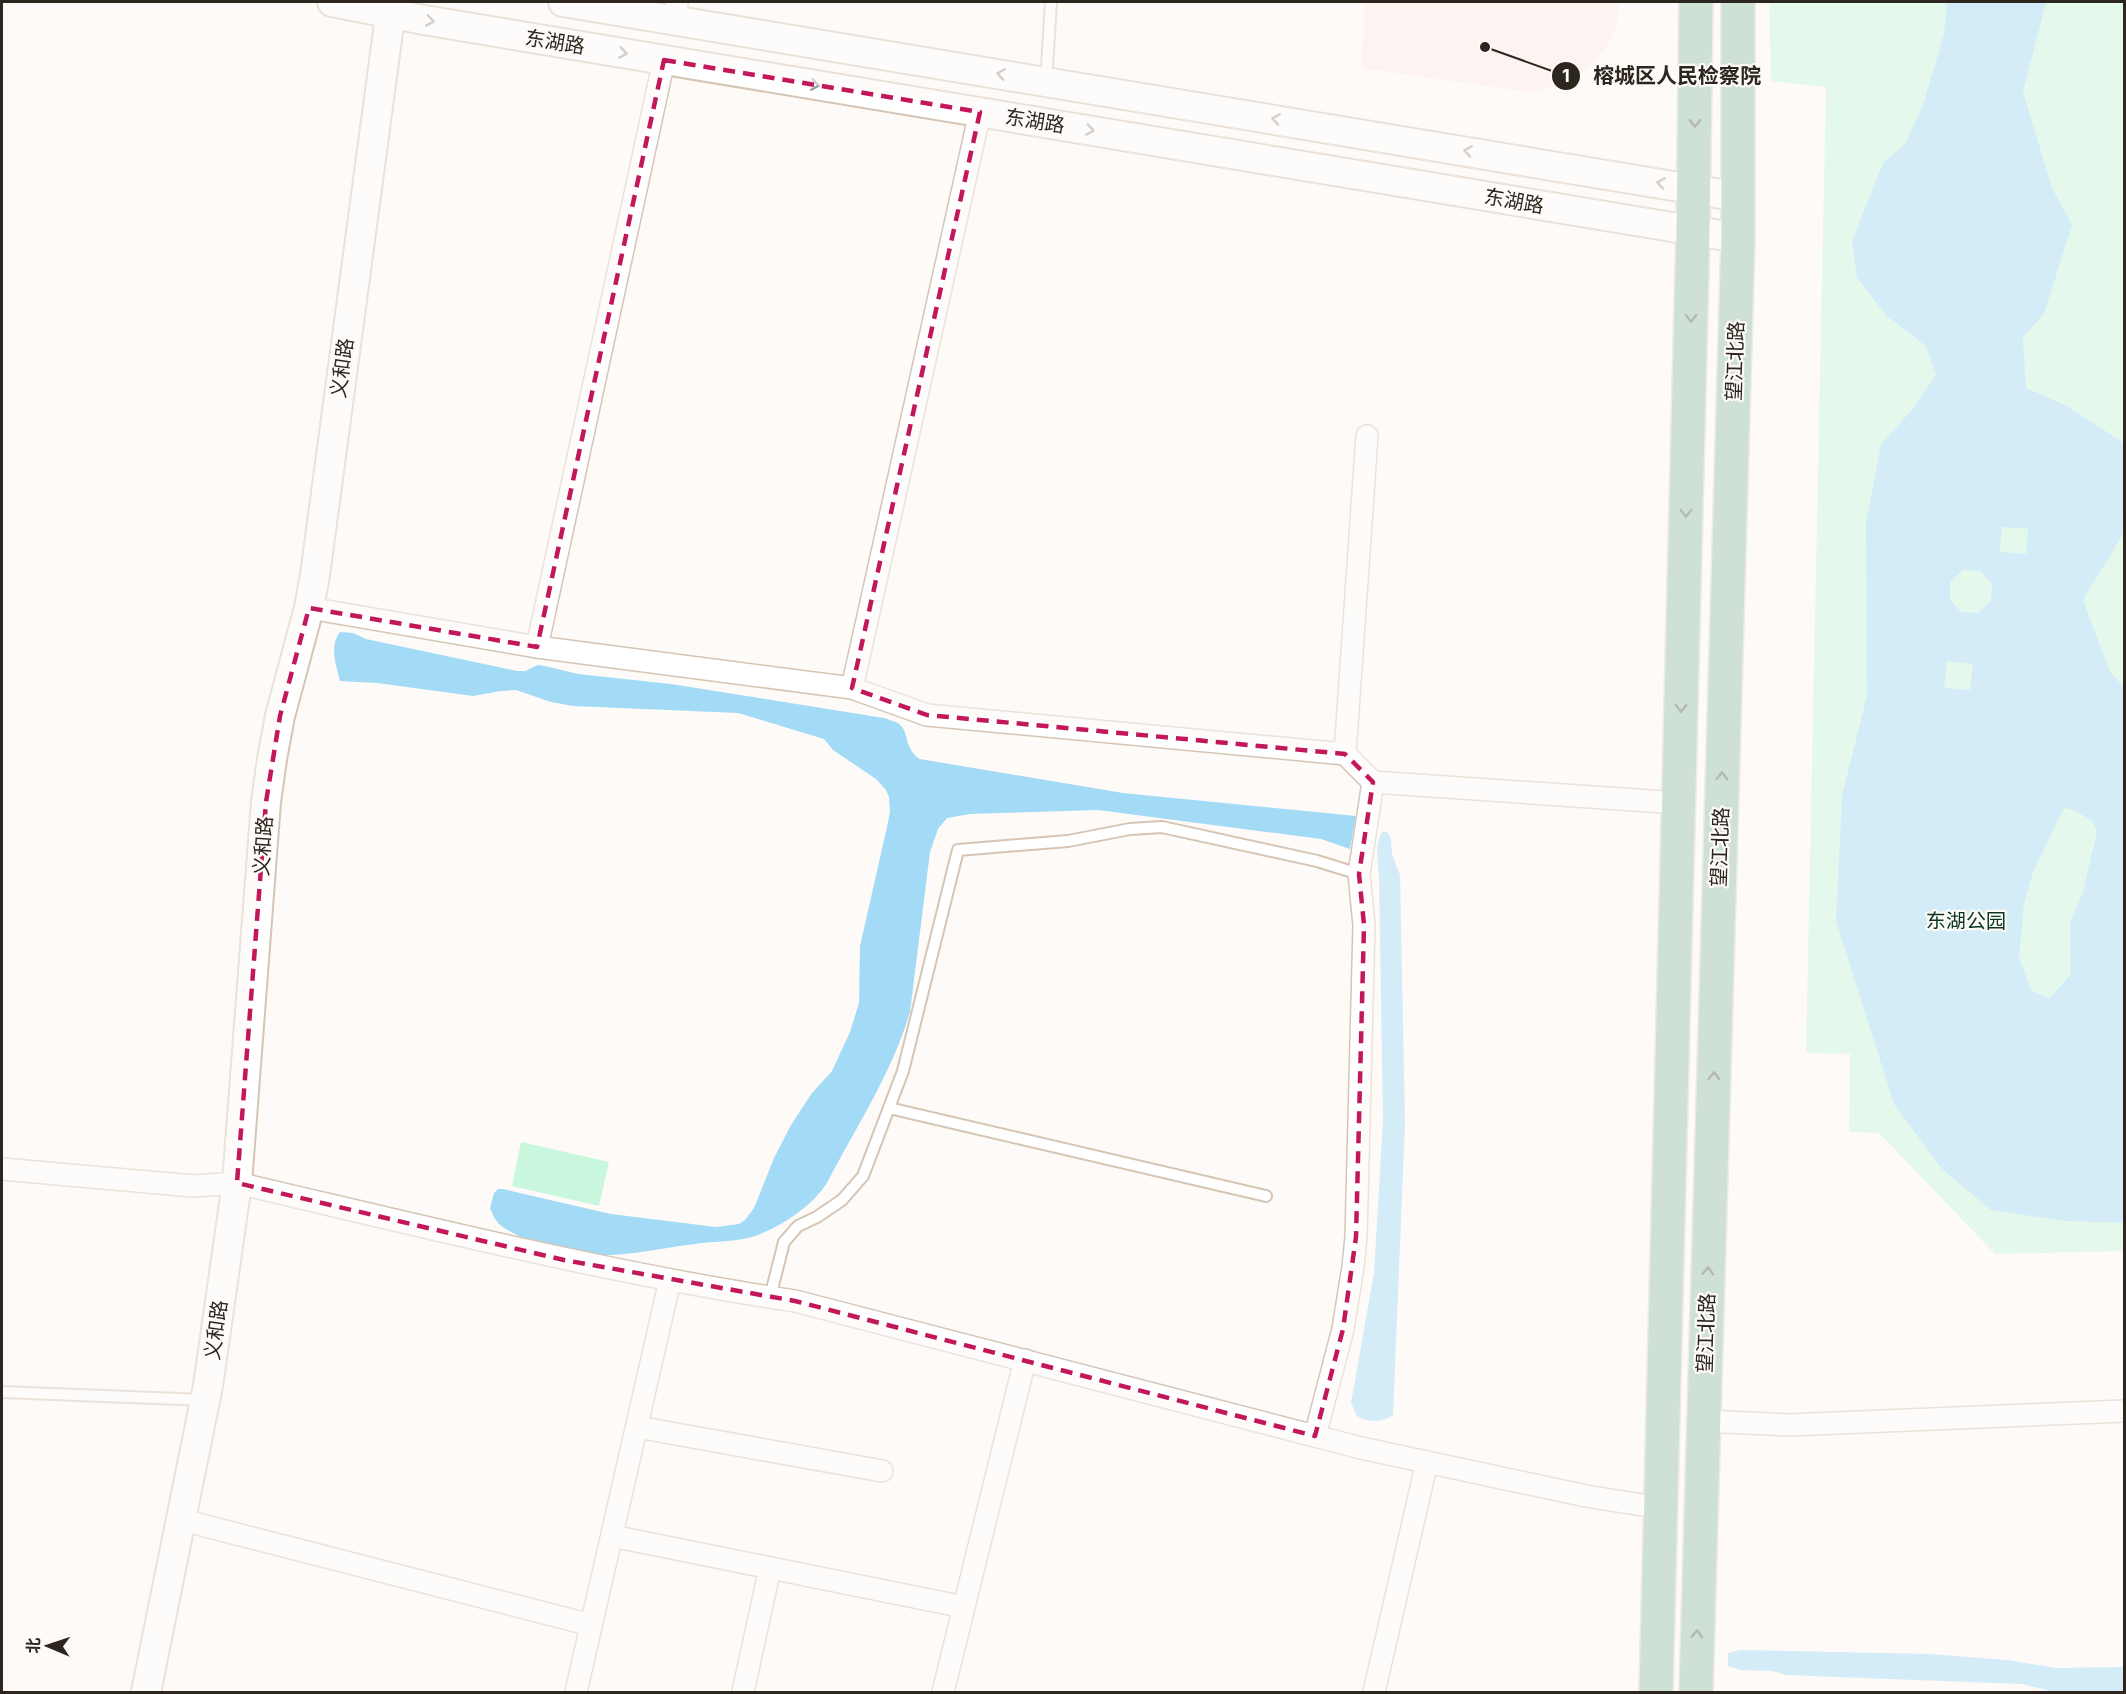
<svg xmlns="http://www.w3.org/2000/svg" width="2126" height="1694" font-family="Inter,'Noto Sans SC',sans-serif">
  <rect width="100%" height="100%" fill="#fefaf7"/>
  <path fill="#fceee8" d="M 1365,2 L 1620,2 L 1616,26 L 1611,40 L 1592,65 L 1566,83 L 1534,93 L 1362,68 Z"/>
  <g fill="#c8f7dd">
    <path d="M 1769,2 L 2124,2 L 2124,1251 L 1995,1254 L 1879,1133 L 1849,1132 L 1850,1054 L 1806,1053 L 1826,87 L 1771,81 Z"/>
    <path d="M 521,1142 L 609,1162 L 599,1206 L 512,1186 Z"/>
  </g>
  <g fill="#a3dbf7" fill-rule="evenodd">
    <path d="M 1947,2 L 2046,2 L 2023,92 L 2052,188 L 2072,225 L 2044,314 L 2023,337 L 2026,388 L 2065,405 L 2124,443 L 2124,491 L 2122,536 L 2083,600 L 2110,672 L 2124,687 L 2124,1223 L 2065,1221 L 1991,1210 L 1942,1169 L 1894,1104 L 1836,921 L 1842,795 L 1867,696 L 1866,522 L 1881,445 L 1914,407 L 1936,375 L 1926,346 L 1887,316 L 1857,278 L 1852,241 L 1883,163 L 1905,144 L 1923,105 L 1944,34 ZM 2002,527 L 2028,529 L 2026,554 L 2000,552 ZM 1963,570 L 1980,571 L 1992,584 L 1991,601 L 1978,613 L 1961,612 L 1950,599 L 1950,582 ZM 1947,661 L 1973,664 L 1970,690 L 1944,688 ZM 2064,808 L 2074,810 L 2092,821 L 2097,832 L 2083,892 L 2070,923 L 2071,974 L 2049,999 L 2031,990 L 2019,957 L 2024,904 L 2033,872 Z"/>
    <path d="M 340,632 L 353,633 L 366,639 L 517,671 L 525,671 L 538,665 L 545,666 L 578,674 L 671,684 L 884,718 C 889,720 895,721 899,724 C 910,732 903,748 920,759 L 1123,793 L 1356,816 L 1350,849 L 1321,839 L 1098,810 L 970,814 L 947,818 L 938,829 L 930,852 L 910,1012 C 892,1073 856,1127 827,1183 C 811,1207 785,1224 758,1235 C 740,1242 715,1241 695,1244 C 661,1248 624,1257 590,1255 C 567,1254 516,1239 499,1224 C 495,1220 492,1213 490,1208 L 494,1193 L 498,1189 L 503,1189 L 611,1214 L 716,1227 L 739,1224 L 745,1220 L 754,1208 L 774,1158 L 791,1125 L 812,1093 L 832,1071 L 850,1032 L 859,1003 L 860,946 L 887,827 L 890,812 L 889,797 L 886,790 L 876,779 L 833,750 L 824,739 L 738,713 L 573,706 L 551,702 L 516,690 L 501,691 L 473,696 L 377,683 L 340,681 C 336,665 329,646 340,632 Z"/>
    <path d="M 1383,831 L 1388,833 L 1391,838 L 1392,854 L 1400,875 L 1405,1123 L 1393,1415 C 1384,1422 1367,1423 1357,1416 L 1351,1403 L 1374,1273 L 1383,1121 L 1379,876 C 1378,861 1374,844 1383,831 Z"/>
    <path d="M 1740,1650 L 1928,1654 L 2007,1660 L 2056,1668 L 2124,1667 L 2124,1692 L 2051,1692 L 2043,1689 L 2021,1684 L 1785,1675 C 1767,1666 1747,1675 1728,1666 L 1728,1653 Z"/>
  </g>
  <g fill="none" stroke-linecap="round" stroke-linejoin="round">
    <g stroke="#d6c5b4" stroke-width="14">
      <g id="lane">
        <path d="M 1046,81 L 1051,2"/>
        <path d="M 889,1108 L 1266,1196"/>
        <path d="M 770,1297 L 784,1242 L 798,1226 L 817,1217 L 842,1200 L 863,1176 L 903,1071 L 958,850 L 1068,841 L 1130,829 L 1162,827 L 1317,861 L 1359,874"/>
        <path d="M 2,1392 L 205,1400"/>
      </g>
    </g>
    <g stroke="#d6c5b4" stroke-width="24">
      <g id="street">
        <path d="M 676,20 L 677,2"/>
        <path d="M 309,608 L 537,647 L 852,688 L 927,715 L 1345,754 L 1373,782 L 1679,803"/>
        <path d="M 537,647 L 664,60"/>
        <path d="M 852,688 L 980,112"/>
        <path d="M 1345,754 L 1367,436"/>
        <path d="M 2,1169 L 193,1186 L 237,1183 C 422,1226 607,1273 795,1301 L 1361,1448 L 1586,1496 L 1661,1508"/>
        <path d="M 1704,1421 L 1789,1425 L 2124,1411"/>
        <path d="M 637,1427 L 882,1471"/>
        <path d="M 1315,1436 L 1343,1329 L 1353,1267 L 1356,1237 L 1364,925 L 1359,874 L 1373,782"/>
        <path d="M 182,1520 L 591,1625"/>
        <path d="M 612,1536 L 964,1607"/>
        <path d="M 576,1692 L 670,1280"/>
        <path d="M 743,1692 L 770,1568"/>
        <path d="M 943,1692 L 1025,1360"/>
        <path d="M 1374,1692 L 1427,1462"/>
      </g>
    </g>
    <g stroke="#d6c5b4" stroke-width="32">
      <g id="secondary">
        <path d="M 332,2 L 424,20 L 1738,238"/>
        <path d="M 563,2 L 1739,197"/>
        <path d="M 146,1692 L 208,1386 L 237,1183 L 266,802 L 272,759 L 280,716 L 309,608 L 315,575 L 392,2"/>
      </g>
    </g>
    <g stroke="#d9d8d7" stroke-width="36">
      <g id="primary">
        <path d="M 1656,1692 L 1693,231 L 1696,2"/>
        <path d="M 1696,1692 L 1738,238 L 1738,2"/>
      </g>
    </g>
    <use href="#lane" stroke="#fff" stroke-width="10"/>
    <use href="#street" stroke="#fff" stroke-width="21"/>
    <use href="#secondary" stroke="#fff" stroke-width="28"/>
    <use href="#primary" stroke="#97c2ac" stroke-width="33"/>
  </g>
  <defs><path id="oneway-chevron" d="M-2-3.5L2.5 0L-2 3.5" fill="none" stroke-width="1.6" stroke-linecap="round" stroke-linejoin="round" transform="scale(1.5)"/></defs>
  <g stroke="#a09d9a">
    <use href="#oneway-chevron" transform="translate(430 21) rotate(10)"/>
    <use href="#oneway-chevron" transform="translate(623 53) rotate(9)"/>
    <use href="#oneway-chevron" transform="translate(1001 74) rotate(-171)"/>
    <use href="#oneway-chevron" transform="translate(815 85) rotate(9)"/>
    <use href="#oneway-chevron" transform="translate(1276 119) rotate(-171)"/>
    <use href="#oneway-chevron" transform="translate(1090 130) rotate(9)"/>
    <use href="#oneway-chevron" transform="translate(1468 151) rotate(-171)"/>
    <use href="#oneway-chevron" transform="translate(1661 183) rotate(-171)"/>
  </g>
  <g stroke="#5d6c5e">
    <use href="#oneway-chevron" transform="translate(1695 123) rotate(91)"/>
    <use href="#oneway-chevron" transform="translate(1691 318) rotate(91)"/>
    <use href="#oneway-chevron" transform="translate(1686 513) rotate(91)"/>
    <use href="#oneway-chevron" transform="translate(1681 708) rotate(91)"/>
    <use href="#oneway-chevron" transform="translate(1722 776) rotate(-88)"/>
    <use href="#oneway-chevron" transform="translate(1714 1076) rotate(-88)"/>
    <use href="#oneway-chevron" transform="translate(1708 1271) rotate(-88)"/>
    <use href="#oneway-chevron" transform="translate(1697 1634) rotate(-88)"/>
  </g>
  <path d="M0 0H2126V1694H0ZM 664,60 L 980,112 L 852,688 L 927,715 L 1345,754 L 1373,782 L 1359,874 L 1364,925 L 1356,1237 L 1343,1329 L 1315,1436 L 795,1301 L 564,1260 L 237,1183 L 266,802 L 280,716 L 309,608 L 537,647 Z" fill="#fefaf7" fill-opacity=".55" fill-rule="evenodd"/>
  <path fill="none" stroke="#c2185b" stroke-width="4.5" stroke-dasharray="12 8" stroke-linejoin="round" d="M 664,60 L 980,112 L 852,688 L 927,715 L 1345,754 L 1373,782 L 1359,874 L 1364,925 L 1356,1237 L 1343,1329 L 1315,1436 L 795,1301 L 564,1260 L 237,1183 L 266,802 L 280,716 L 309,608 L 537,647 Z"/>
  <g text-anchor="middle" stroke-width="4.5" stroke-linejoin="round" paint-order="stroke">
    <g font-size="20" fill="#2d261f" stroke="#fefaf7">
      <text transform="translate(555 42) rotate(9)" y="7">东湖路</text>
      <text transform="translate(1035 121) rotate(9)" y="7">东湖路</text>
      <text transform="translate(1514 201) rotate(10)" y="7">东湖路</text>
      <text transform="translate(1735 361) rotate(-88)" y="7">望江北路</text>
      <text transform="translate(342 368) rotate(-82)" y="7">义和路</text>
      <text transform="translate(263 846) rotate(-86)" y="7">义和路</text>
      <text transform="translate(1720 847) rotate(-88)" y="7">望江北路</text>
      <text transform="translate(216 1330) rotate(-82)" y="7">义和路</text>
      <text transform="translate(1706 1333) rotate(-88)" y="7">望江北路</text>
    </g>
    <g font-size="20" fill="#083623" stroke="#fefaf7">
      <text x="1966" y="928">东湖公园</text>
    </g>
  </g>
  <path fill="none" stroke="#2d261f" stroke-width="2" d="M1485 47L1566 76"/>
  <g fill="#2d261f" stroke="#fefaf7" stroke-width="2">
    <circle cx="1485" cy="47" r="6"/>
    <circle cx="1566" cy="76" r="15"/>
  </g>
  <g font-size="18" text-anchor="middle" font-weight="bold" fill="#fff">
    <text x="1566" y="82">1</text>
  </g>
  <g font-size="21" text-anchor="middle" font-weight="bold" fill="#2d261f" stroke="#fefaf7" stroke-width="4.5" stroke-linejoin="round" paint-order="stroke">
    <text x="1677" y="83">榕城区人民检察院</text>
  </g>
  <rect width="2126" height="1694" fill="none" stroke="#2d261f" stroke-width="6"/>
  <g transform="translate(48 1646) rotate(272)" stroke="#fefaf7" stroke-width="4.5" paint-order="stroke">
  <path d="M0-4.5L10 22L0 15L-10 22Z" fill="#2d261f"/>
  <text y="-9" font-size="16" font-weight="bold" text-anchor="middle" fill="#2d261f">北</text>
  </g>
</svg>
